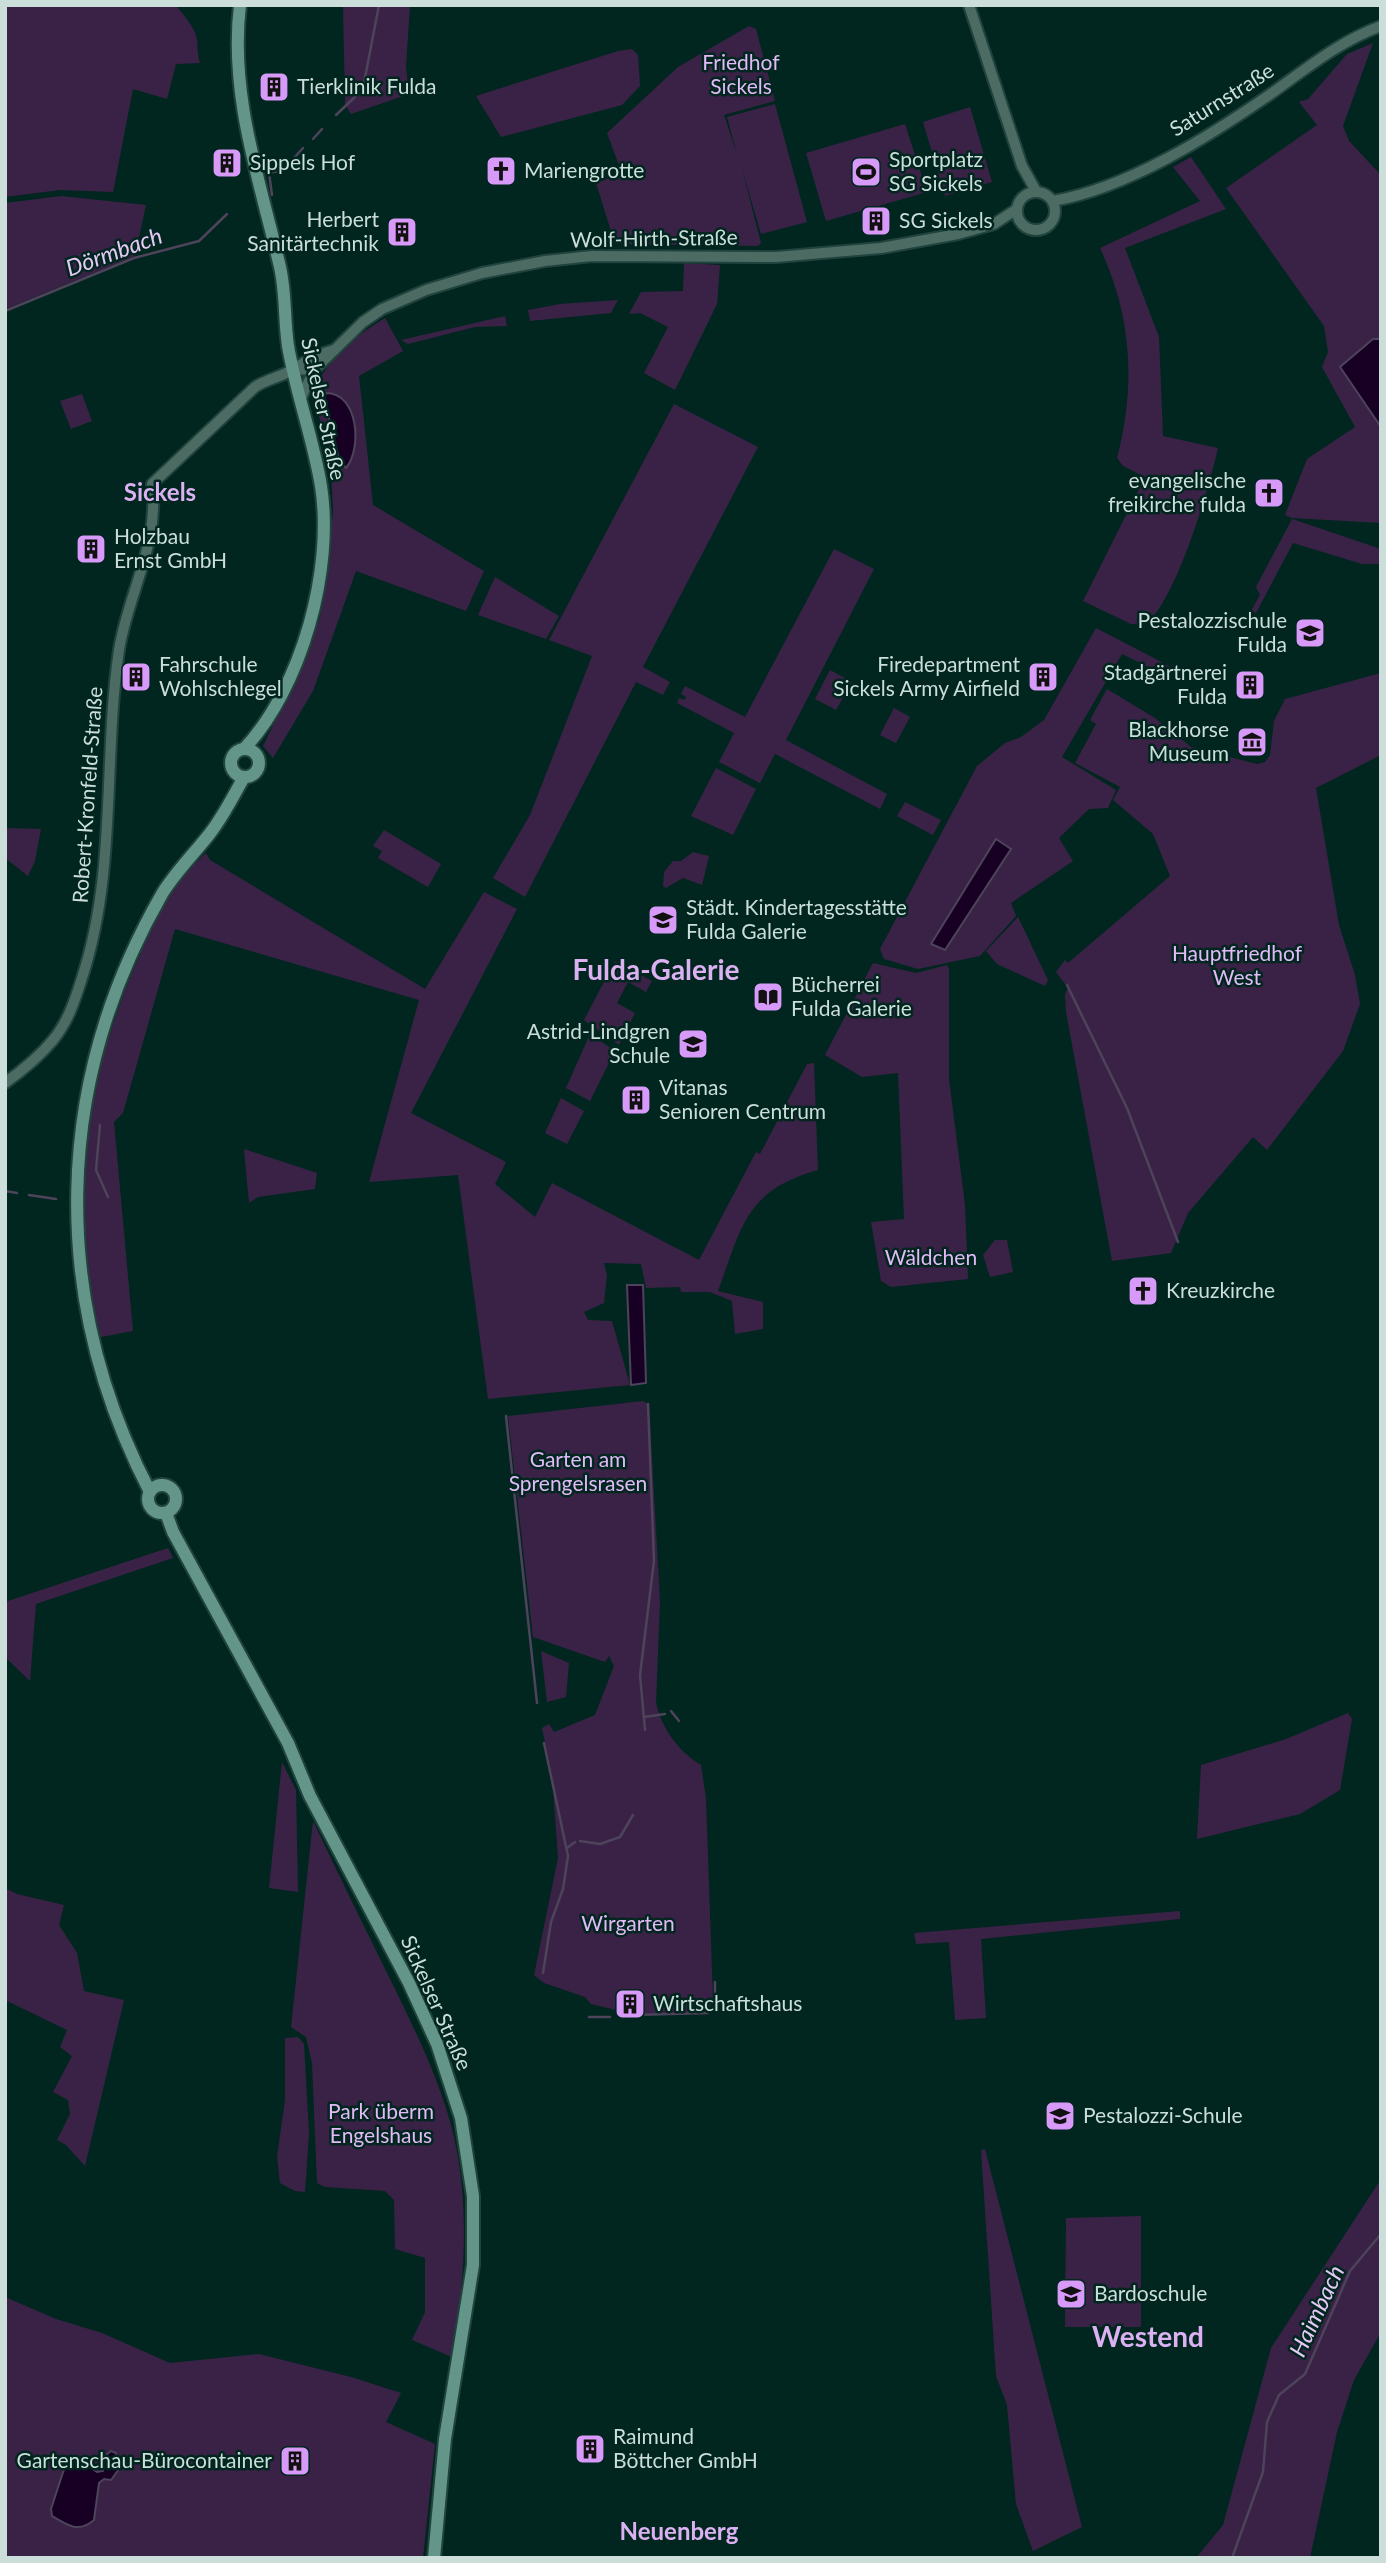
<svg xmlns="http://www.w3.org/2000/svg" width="1386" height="2563" font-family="Lato,sans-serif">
  <rect width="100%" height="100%" fill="#01261f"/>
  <g fill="#3a2246">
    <path d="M 5,5 L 176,5 C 183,15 196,28 197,40 C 198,49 197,54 200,63 L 176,64 L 167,99 L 133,89 L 113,192 L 60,190 L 5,197 Z"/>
    <path d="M 343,5 L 410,5 L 406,67 L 409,94 L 351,114 L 345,104 Z"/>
    <path d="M 749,26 L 756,29 L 775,101 L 724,115 L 737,154 L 727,117 L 775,104 L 807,222 L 761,234 L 742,169 L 761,243 L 758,246 L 615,244 L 596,183 L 618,174 L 620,168 L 607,133 L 678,67 Z"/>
    <path d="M 1373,43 L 1343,126 L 1349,141 L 1381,175 L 1381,523 L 1292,518 L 1285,515 L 1307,459 L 1355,427 L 1322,367 L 1328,352 L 1324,326 L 1226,188 L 1317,125 L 1299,102 L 1308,99 L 1347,54 Z"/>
    <path d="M 632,49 L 638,55 L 640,86 L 622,105 L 501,137 L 476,96 L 618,51 Z"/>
    <path d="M 970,107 L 992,182 L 945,196 L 923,122 Z"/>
    <path d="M 905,124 L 927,192 L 826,221 L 806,153 Z"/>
    <path d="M 1191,157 L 1226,209 L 1125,248 L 1159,337 L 1163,436 L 1218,448 C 1208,492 1178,593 1147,624 L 1131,624 L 1083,601 L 1145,477 L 1123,466 L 1117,458 C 1136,385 1132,316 1100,248 L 1200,201 L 1173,167 Z"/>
    <path d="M 61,196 L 146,205 L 135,256 L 5,309 L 5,203 Z"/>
    <path d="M 684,263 L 720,265 L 717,304 L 675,390 L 644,373 L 668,327 L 640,313 L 629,314 L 641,292 L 683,291 Z"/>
    <path d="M 618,300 L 611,313 L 530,321 L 528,310 L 560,304 Z"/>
    <path d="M 505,316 L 507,326 L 475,327 L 408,344 L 401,340 Z"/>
    <path d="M 385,318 L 403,351 L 359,376 L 373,505 L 484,571 L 466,611 L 356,571 L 313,691 L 273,758 L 263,746 L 307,655 L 320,617 L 326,581 L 333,511 L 331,470 L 314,393 C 323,362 358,334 385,318 Z"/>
    <path d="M 82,394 L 92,421 L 71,429 L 60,401 Z"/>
    <path d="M 674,404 L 758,447 L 643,667 L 670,682 L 663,695 L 636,682 L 525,897 L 493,878 L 530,815 L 592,656 L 549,640 Z"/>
    <path d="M 1292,519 L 1381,549 L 1381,564 L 1362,564 L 1293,543 L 1256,613 L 1251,611 L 1260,595 L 1256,587 Z"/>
    <path d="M 834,549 L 874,569 L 786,740 L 887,794 L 880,809 L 775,754 L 760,783 L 719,762 L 734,733 L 677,703 L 679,698 L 684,700 L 686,697 L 681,694 L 685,686 L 745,717 Z"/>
    <path d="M 495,577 L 559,616 L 546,639 L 478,615 Z"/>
    <path d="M 1096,628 L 1175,669 L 1169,677 L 1122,654 L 1062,757 L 1116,790 L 1108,808 L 1089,809 L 1059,838 L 1073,861 L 1011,903 L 1016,916 L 980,956 L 918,969 L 884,959 L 880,949 L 977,766 L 1005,743 L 1021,737 L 1044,720 Z"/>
    <path d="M 830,670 L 852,682 L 836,710 L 815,699 Z"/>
    <path d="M 1381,673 L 1381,755 L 1316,788 L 1339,925 L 1355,975 L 1360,1004 L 1343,1051 L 1267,1150 L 1253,1137 L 1188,1213 L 1171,1253 L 1112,1261 L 1066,1012 L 1065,994 L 1068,988 L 1056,972 L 1065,960 L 1068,963 L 1170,876 L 1153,834 L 1113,800 L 1120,787 L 1075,763 L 1096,724 L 1090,720 L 1107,689 L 1155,718 L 1191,747 L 1257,764 L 1265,762 L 1270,755 L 1274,721 L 1285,699 Z"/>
    <path d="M 894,708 L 910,717 L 896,743 L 880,735 Z"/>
    <path d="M 716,768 L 756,789 L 733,835 L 691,816 Z"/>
    <path d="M 905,802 L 941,820 L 933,835 L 897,816 Z"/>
    <path d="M 5,828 L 41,829 L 35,861 L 28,876 L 5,858 Z"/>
    <path d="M 384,830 L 441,864 L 428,887 L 378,858 L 382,851 L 373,846 Z"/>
    <path d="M 693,852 L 709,856 L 702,885 L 683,878 L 666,888 L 663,886 L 664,872 L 673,861 L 681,861 Z"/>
    <path d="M 206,853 L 210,860 L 425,989 L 484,892 L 517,909 L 411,1113 L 506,1162 L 495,1184 L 535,1217 L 552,1183 L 699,1260 L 756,1152 L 760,1154 L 807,1064 L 814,1063 L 818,1170 C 746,1190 742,1226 718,1291 L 763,1302 L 763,1329 L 735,1334 L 732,1301 L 710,1292 L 681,1292 L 680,1287 L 646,1288 L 641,1264 L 604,1263 L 607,1275 L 604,1303 L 584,1312 L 588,1320 L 612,1321 L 630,1385 L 488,1399 L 458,1175 L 369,1182 L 419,1000 L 175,929 L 123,1113 L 114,1122 L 133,1331 L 96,1338 L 79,1204 L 86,1103 L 125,990 L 156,917 L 182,876 Z"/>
    <path d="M 1018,917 L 1048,980 L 1045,986 L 997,964 L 986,951 Z"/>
    <path d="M 615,961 L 652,981 L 646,992 L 628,982 L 617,1003 L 635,1013 L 619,1045 L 584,1020 Z"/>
    <path d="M 873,963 L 916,973 L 947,965 L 949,969 L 949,1079 L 965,1205 L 968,1279 L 891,1287 L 881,1281 L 871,1222 L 904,1219 L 898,1073 L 862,1077 L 825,1055 Z"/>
    <path d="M 590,1034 L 615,1051 L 590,1101 L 566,1088 Z"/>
    <path d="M 561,1098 L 584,1111 L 567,1144 L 545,1133 Z"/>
    <path d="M 244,1149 L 317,1173 L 315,1189 L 258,1197 L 249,1203 Z"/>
    <path d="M 995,1240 L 1007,1240 L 1013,1272 L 990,1277 L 983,1255 Z"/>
    <path d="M 643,1401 L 649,1405 L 660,1601 L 656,1703 C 662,1729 678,1751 701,1765 L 706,1798 L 713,2001 L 707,2013 L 632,2014 L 591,2004 L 585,1997 L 544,1983 L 534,1975 L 558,1858 L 552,1775 L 542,1728 L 549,1724 L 554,1732 L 595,1715 L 614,1666 L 609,1656 L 605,1662 L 533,1637 L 508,1416 Z"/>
    <path d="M 168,1548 L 173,1558 L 36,1604 L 30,1681 L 5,1657 L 5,1602 Z"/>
    <path d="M 541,1651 L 569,1663 L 566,1697 L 547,1702 Z"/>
    <path d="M 1348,1713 L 1352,1719 L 1340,1790 L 1300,1814 L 1197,1839 L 1201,1765 L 1286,1739 Z"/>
    <path d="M 282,1762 L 296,1790 L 298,1892 L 269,1888 Z"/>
    <path d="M 313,1821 C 338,1874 364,1926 390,1979 C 413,2026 437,2074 451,2125 C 471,2200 465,2281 452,2357 L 412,2340 L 425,2312 L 425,2258 L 395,2249 L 394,2200 L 385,2191 L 325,2187 L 317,2183 L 312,2063 L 306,2037 L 291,2027 Z"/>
    <path d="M 5,1888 L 17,1894 L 64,1905 L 59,1925 L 77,1953 L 84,1991 L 124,2000 L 85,2166 L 66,2145 L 57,2140 L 70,2114 L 68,2100 L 53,2092 L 72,2056 L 60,2047 L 67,2030 L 5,2000 Z"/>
    <path d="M 1180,1911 L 1180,1919 L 981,1939 L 986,2018 L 955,2020 L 949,1942 L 916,1944 L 914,1933 Z"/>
    <path d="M 298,2037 L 304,2044 L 309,2133 L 305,2192 L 295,2191 L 280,2183 L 277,2157 L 285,2100 L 285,2038 Z"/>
    <path d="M 985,2149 L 1082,2527 L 1033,2551 L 1016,2504 L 1007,2405 L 996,2376 L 981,2150 Z"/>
    <path d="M 1381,2179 L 1381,2332 L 1354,2380 L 1337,2432 L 1310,2558 L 1196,2558 L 1223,2525 L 1271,2348 Z"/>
    <path d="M 1141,2216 L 1141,2327 L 1065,2327 L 1066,2218 Z"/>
    <path d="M 5,2297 L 56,2319 L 102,2333 L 170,2363 L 259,2354 L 351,2377 L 401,2393 L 386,2422 L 435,2444 L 423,2558 L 5,2558 Z"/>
  </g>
  <g fill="#170024" stroke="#4d435a" stroke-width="2">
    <path d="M 1373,339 L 1381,339 L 1381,427 L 1340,367 Z"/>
    <path d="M 326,393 C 359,393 362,449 346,468 L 339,459 L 324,398 Z"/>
    <path d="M 996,839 L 1011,849 L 945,950 L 931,944 Z"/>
    <path d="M 627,1285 L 643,1285 L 646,1383 L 631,1385 Z"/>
    <path d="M 111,2451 L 116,2453 L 119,2469 L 111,2480 L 104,2479 L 99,2483 L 94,2520 C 79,2533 68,2526 52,2516 L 51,2509 L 67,2460 L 77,2459 L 97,2472 L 103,2471 L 105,2456 Z"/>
  </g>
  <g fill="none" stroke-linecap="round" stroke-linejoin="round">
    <g stroke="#4d435a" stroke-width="2.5">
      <path d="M 336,115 L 355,97 L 364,83 L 379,5"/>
      <path d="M 313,139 L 322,129"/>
      <path d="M 272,195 L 269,173 L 283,170 L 303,148"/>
      <path d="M 5,311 L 134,258 L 199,241 L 227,214"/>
      <path d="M 1067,985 L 1127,1108 L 1178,1242"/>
      <path d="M 100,1125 L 96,1170 L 108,1197"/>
      <path d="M 5,1191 L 17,1193"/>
      <path d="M 29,1195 L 56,1199"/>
      <path d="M 506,1416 L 537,1703"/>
      <path d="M 671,1711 L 679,1721"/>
      <path d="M 644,1717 L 665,1714"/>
      <path d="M 645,1730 L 640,1675 L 654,1561 L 648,1404"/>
      <path d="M 580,1841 L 600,1844 L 620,1837 L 633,1815"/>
      <path d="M 567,1848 L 575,1842"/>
      <path d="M 543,1973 L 551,1922 L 563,1889 L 568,1856 L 544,1743"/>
      <path d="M 715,1982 L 715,2006"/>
      <path d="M 633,2015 L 708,2013"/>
      <path d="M 589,2017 L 610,2017"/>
      <path d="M 1232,2558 L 1263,2472 L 1267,2422 L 1279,2395 L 1305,2374 L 1350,2271 L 1381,2234"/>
    </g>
    <g stroke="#21433d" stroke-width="14">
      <g id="tertiary">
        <path d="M 969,5 L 1022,166 L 1036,191"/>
        <circle cx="1036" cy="211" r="19"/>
        <path d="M 1053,201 C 1128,188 1210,136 1272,93 C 1307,68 1340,41 1381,26"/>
        <path d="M 294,369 L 314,370 L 363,322 L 382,309 L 426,290 L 482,273 L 545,261 L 592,256 L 776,257 L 881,248 L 958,234 L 994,224 L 1017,209"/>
        <path d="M 301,398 L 314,370"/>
        <path d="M 5,1083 C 23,1070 39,1057 53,1040 C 68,1022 75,1000 82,978 C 117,871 103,760 119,650 C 128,594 160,542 152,484 L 255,387 C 267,379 281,377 292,370 C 310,359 313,356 334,350"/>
      </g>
    </g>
    <g stroke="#21433d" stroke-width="16">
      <g id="secondary">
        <path d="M 240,5 C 229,94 260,181 280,267 C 286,293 284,319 288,346 C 296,393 313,438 321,486 C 334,569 302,687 244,749"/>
        <circle cx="245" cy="763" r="14"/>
        <circle cx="162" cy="1499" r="14"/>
        <path d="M 150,1492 C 49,1297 53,1084 162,894 C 176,871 195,853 211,832 C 224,815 234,795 244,777"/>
        <path d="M 166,1513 L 173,1532 L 288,1743 L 310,1796 L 409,1983 L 437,2044 L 461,2118 L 473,2196 L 473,2265 L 445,2439 L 434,2558"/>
      </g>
    </g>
    <use href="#tertiary" stroke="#4b6b63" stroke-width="10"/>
    <use href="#secondary" stroke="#639689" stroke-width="12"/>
  </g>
  <defs>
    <g id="building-square" transform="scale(1.575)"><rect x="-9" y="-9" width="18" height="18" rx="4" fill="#d89af8" stroke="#01261f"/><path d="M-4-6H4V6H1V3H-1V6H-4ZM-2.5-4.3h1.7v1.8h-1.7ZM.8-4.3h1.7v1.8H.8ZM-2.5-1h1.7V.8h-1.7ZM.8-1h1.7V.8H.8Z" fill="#111"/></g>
    <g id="church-square" transform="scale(1.575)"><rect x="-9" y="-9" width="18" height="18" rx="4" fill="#d89af8" stroke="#01261f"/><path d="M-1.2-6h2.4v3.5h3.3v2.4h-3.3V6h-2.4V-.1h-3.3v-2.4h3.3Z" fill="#111"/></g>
    <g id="stadium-square" transform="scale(1.575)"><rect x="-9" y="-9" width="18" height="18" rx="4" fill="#d89af8" stroke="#01261f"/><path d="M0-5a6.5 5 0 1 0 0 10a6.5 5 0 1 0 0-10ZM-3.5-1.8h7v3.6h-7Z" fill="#111"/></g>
    <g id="school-square" transform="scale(1.575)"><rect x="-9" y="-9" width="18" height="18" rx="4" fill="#d89af8" stroke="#01261f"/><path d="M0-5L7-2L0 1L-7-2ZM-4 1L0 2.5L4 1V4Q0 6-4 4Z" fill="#111"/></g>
    <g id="museum-square" transform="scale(1.575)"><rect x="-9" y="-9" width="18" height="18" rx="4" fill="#d89af8" stroke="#01261f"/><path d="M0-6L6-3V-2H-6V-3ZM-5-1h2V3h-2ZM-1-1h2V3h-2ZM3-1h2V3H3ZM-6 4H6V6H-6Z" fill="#111"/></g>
    <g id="library-square" transform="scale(1.575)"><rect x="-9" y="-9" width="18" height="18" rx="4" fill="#d89af8" stroke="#01261f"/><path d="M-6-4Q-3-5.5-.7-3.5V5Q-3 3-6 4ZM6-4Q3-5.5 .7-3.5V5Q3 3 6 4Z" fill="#111"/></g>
  </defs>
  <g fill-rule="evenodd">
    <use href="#building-square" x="274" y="87"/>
    <use href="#building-square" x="227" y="163"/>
    <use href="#church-square" x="501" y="171"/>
    <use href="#stadium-square" x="866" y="172"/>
    <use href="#building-square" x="876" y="221"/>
    <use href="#building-square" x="402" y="232"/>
    <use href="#church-square" x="1269" y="493"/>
    <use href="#building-square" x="91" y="549"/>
    <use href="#school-square" x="1310" y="633"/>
    <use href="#building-square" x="136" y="677"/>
    <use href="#building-square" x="1043" y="677"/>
    <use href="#building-square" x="1250" y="685"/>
    <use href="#museum-square" x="1252" y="742"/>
    <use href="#school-square" x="663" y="920"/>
    <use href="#library-square" x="768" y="997"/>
    <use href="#school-square" x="693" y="1044"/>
    <use href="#building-square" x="636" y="1100"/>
    <use href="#church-square" x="1143" y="1291"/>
    <use href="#building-square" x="630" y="2004"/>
    <use href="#school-square" x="1060" y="2116"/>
    <use href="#school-square" x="1071" y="2294"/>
    <use href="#building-square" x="590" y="2449"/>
    <use href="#building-square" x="295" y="2461"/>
  </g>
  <g text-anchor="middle" stroke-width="5" stroke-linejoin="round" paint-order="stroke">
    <g font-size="21" fill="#e2baf7" stroke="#01261f">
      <text x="741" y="70">Friedhof<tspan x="741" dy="24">Sickels</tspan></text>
      <text x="1237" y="961">Hauptfriedhof<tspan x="1237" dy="24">West</tspan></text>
      <text x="931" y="1265">Wäldchen</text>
      <text x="578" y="1467">Garten am<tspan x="578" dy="24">Sprengelsrasen</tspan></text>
      <text x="628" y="1931">Wirgarten</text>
      <text x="381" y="2119">Park überm<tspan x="381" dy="24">Engelshaus</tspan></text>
    </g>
    <g font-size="21" fill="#cbded9" stroke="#01261f" text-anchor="start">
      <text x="297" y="94">Tierklinik Fulda</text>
      <text x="889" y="167">Sportplatz<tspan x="889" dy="24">SG Sickels</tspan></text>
      <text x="250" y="170">Sippels Hof</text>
      <text x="524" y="178">Mariengrotte</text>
      <text x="379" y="227" text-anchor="end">Herbert<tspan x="379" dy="24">Sanitärtechnik</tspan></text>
      <text x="899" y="228">SG Sickels</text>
      <text x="1246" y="488" text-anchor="end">evangelische<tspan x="1246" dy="24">freikirche fulda</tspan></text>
      <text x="114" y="544">Holzbau<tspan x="114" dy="24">Ernst GmbH</tspan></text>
      <text x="1287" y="628" text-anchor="end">Pestalozzischule<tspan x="1287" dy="24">Fulda</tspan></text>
      <text x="159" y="672">Fahrschule<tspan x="159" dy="24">Wohlschlegel</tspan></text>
      <text x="1020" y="672" text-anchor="end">Firedepartment<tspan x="1020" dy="24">Sickels Army Airfield</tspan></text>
      <text x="1227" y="680" text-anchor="end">Stadgärtnerei<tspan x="1227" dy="24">Fulda</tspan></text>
      <text x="1229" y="737" text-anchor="end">Blackhorse<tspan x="1229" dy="24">Museum</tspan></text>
      <text x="686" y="915">Städt. Kindertagesstätte<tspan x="686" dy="24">Fulda Galerie</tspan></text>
      <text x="791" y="992">Bücherrei<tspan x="791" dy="24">Fulda Galerie</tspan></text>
      <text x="670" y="1039" text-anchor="end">Astrid-Lindgren<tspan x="670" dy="24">Schule</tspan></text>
      <text x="659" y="1095">Vitanas<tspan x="659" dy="24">Senioren Centrum</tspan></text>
      <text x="1166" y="1298">Kreuzkirche</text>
      <text x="653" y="2011">Wirtschaftshaus</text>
      <text x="1083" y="2123">Pestalozzi-Schule</text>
      <text x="1094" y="2301">Bardoschule</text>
      <text x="613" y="2444">Raimund<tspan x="613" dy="24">Böttcher GmbH</tspan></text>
      <text x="272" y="2468" text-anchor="end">Gartenschau-Bürocontainer</text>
    </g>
    <g font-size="21" fill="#cbded9" stroke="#01261f">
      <text transform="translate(1222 100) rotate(-32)" y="7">Saturnstraße</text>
      <text transform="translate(654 239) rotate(-1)" y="7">Wolf-Hirth-Straße</text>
      <text transform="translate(323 409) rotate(78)" y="7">Sickelser Straße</text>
      <text transform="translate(88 795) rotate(-86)" y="7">Robert-Kronfeld-Straße</text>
      <text transform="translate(436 2003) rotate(66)" y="7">Sickelser Straße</text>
    </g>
    <g font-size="23" font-style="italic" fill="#e7c9f7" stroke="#01261f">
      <text transform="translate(114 252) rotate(-20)" y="8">Dörmbach</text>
      <text transform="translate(1317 2311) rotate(-65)" y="8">Haimbach</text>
    </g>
    <g font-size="24" font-weight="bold" fill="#dbb1f2" stroke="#01261f">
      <text x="160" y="501">Sickels</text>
      <text x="679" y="2540">Neuenberg</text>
    </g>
    <g font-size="28" font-weight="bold" fill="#dbb1f2" stroke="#01261f">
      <text x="656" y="980">Fulda-Galerie</text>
      <text x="1148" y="2347">Westend</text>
    </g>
  </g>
  <rect width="1386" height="2563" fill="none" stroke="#cbded9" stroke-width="14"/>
</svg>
